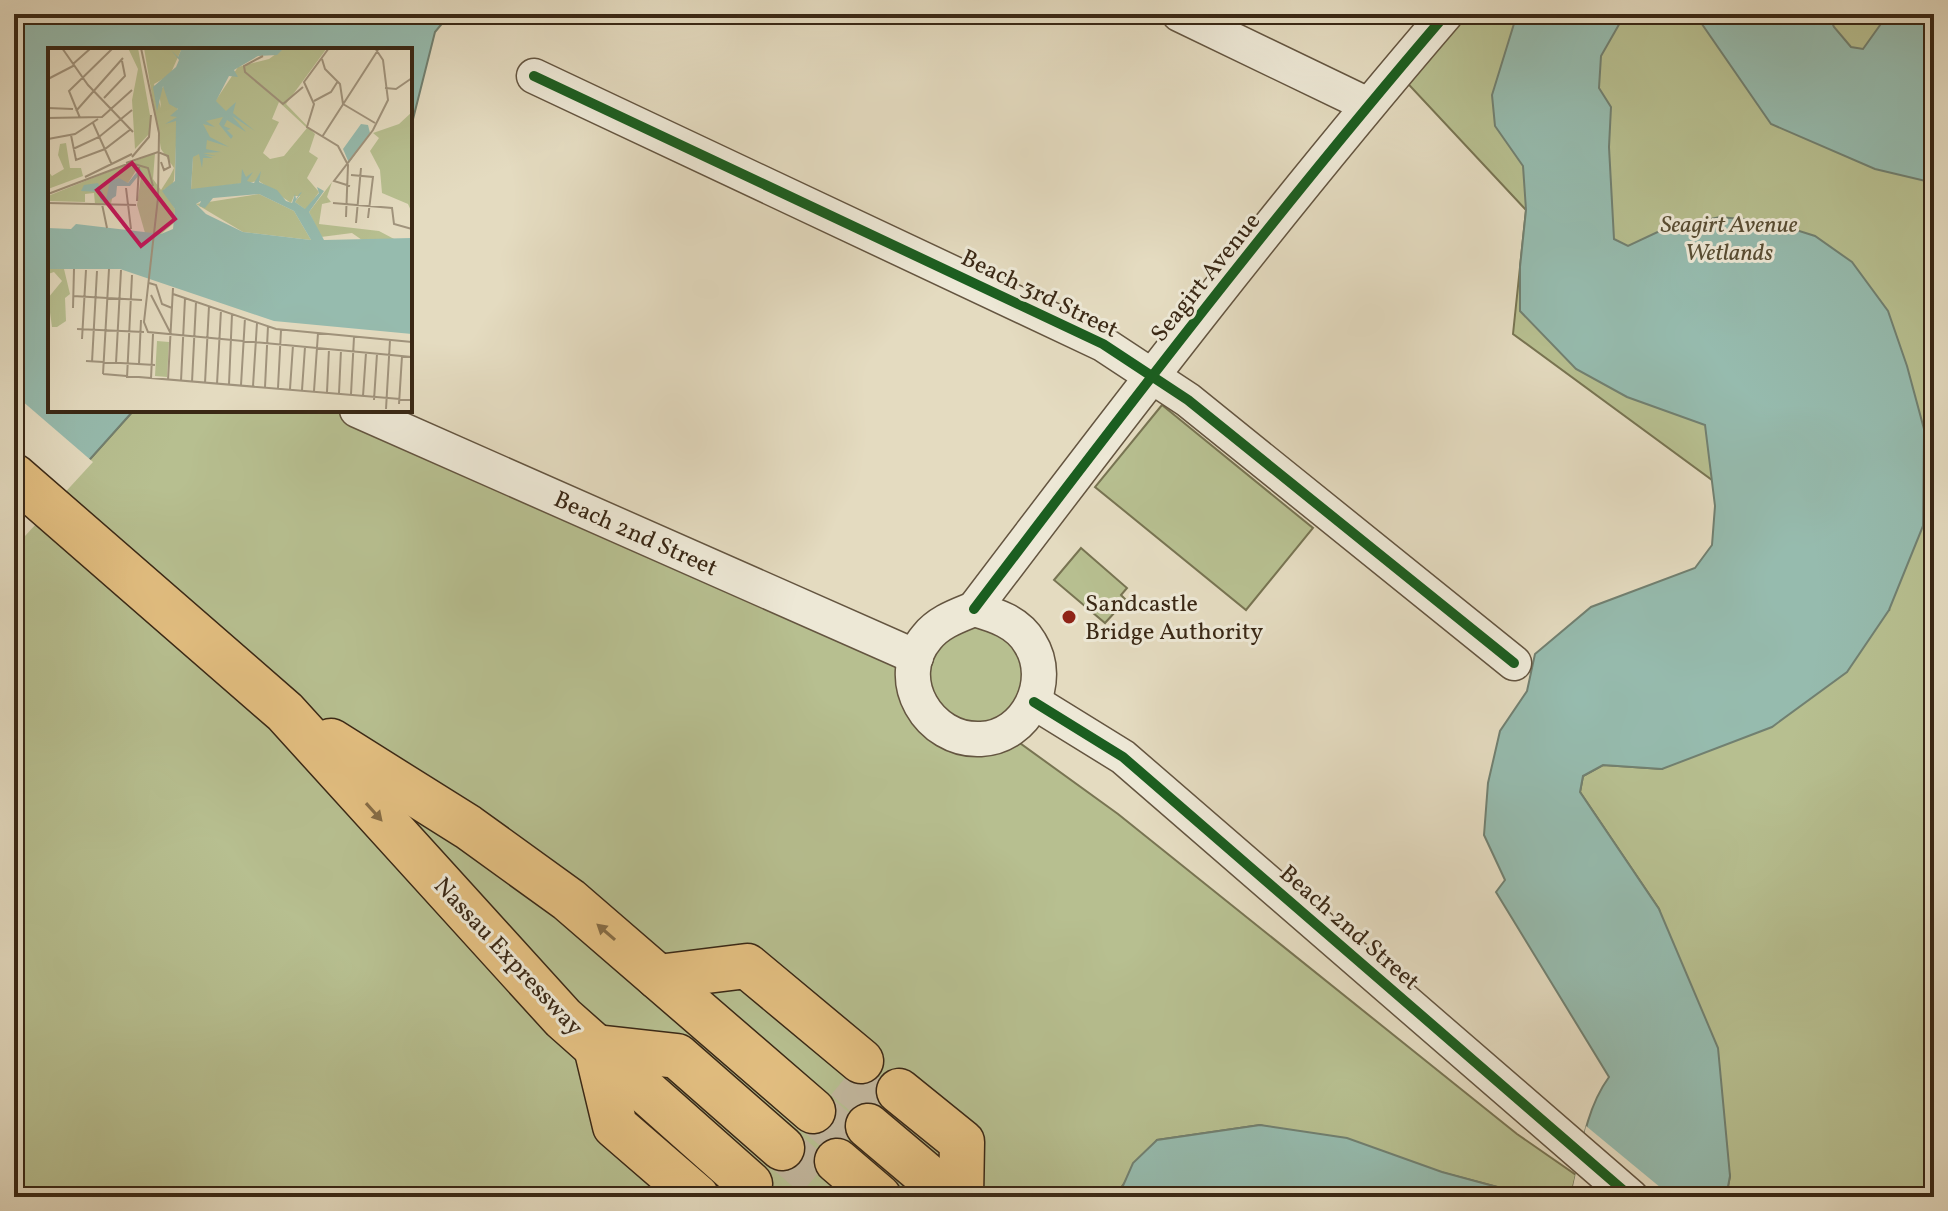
<svg xmlns="http://www.w3.org/2000/svg" width="1948" height="1211" font-family="Vollkorn,serif">
  <rect width="100%" height="100%" fill="#e4dbc0"/>
  <filter id="stains"><feTurbulence type="fractalNoise" baseFrequency=".0025" numOctaves="4"/><feColorMatrix values="0 0 0 0 .2 0 0 0 0 .09 0 0 0 0 .02 0 0 0 .5 -.17"/></filter>
  <radialGradient id="worn" r=".72"><stop offset=".6" stop-color="#630" stop-opacity="0"/><stop offset="1" stop-color="#630" stop-opacity=".3"/></radialGradient>
  <g fill="#b7bf90" stroke="#787452" stroke-width="2">
    <path d="M 1447,14 L 1934,14 L 1934,1197 L 1726,1197 L 1730,1176 L 1659,909 L 1580,792 L 1583,776 L 1603,765 L 1662,769 L 1889,610 L 1513,334 L 1526,210 L 1397,72 Z"/>
    <path d="M 1162,405 L 1313,528 L 1246,610 L 1095,487 Z"/>
    <path d="M 134,410 L 370,410 L 916,657 L 979,612 L 1038,661 L 1006,733 L 1118,814 L 1517,1134 L 1576,1175 L 1572,1191 L 1509,1190 L 1260,1125 L 1157,1140 L 1117,1193 L 1118,1197 L 29,1197 L 14,1181 L 14,544 Z"/>
    <path d="M 1081,548 L 1127,588 L 1121,595 L 1126,600 L 1105,623 L 1054,580 Z"/>
  </g>
  <g fill="#96bbae" stroke="#718071" stroke-width="2">
    <path d="M 14,14 L 450,14 L 435,32 L 410,131 L 410,50 L 50,50 L 50,410 L 134,410 L 14,544 Z"/>
    <path d="M 1517,14 L 1625,14 L 1601,56 L 1599,88 L 1611,107 L 1609,147 L 1614,239 L 1628,246 L 1664,229 L 1720,217 L 1771,222 L 1815,236 L 1852,262 L 1888,311 L 1907,366 L 1924,429 L 1923,526 L 1889,610 L 1847,672 L 1772,727 L 1662,769 L 1603,765 L 1583,776 L 1580,792 L 1659,909 L 1718,1048 L 1730,1176 L 1726,1197 L 1118,1197 L 1133,1163 L 1157,1140 L 1260,1125 L 1347,1138 L 1442,1172 L 1508,1190 L 1573,1191 C 1581,1152 1585,1110 1609,1077 L 1496,892 L 1505,880 L 1484,835 L 1488,783 L 1500,731 L 1527,691 L 1535,654 L 1591,607 L 1695,568 L 1712,545 L 1715,506 L 1705,425 L 1627,397 L 1576,369 L 1520,311 L 1520,267 L 1526,210 L 1523,166 L 1495,126 L 1492,95 Z"/>
    <path d="M 1695,14 L 1828,14 L 1834,27 L 1851,47 L 1863,49 L 1888,14 L 1934,14 L 1934,183 L 1875,169 L 1771,124 Z"/>
  </g>
  <g fill="#e4dbc0">
    <path d="M 14,394 L 93,462 L 14,548 Z"/>
    <path d="M 1586,1126 L 1672,1197 L 1580,1197 L 1572,1191 Z"/>
  </g>
  <g fill="none" stroke-linecap="round" stroke-linejoin="round">
    <g stroke="#c2b79e" stroke-width="44" stroke-dasharray="44 22" stroke-linecap="butt">
      <path d="M 845,1078 L 881,1108"/>
      <path d="M 813,1111 L 851,1143"/>
      <path d="M 782,1148 L 821,1182"/>
    </g>
    <g stroke="#645540" stroke-width="37">
      <g id="minor">
        <path d="M 1179,14 L 1368,105"/>
        <path d="M 534,76 L 1103,344 L 1188,400 L 1514,663"/>
        <path d="M 357,410 L 916,657"/>
        <path d="M 974,609 C 1127,407 1281,206 1446,14"/>
        <path d="M 974,609 C 995,615 1018,622 1030,643 C 1054,681 1027,737 981,739 C 929,742 891,679 927,637 C 939,622 957,616 974,609 Z"/>
        <path d="M 1034,702 L 1123,757 L 1631,1197"/>
      </g>
    </g>
    <g stroke="#3a2815" stroke-width="47">
      <g id="trunk">
        <path d="M 14,476 L 285,712 L 563,1018 L 750,1184"/>
        <path d="M 331,741 L 468,827 L 569,900 L 813,1111"/>
        <path d="M 658,977 L 747,966 L 861,1061"/>
        <path d="M 596,1047 L 677,1056 L 782,1148"/>
        <path d="M 596,1047 L 615,1126 L 697,1197"/>
        <path d="M 899,1091 L 962,1142 L 961,1197"/>
        <path d="M 868,1126 L 932,1180 L 940,1197"/>
        <path d="M 837,1161 L 879,1197"/>
      </g>
    </g>
    <use href="#minor" stroke="#ede8d6" stroke-width="34"/>
    <use href="#trunk" stroke="#e2be80" stroke-width="44"/>
    <g stroke="#ede8d6" stroke-width="15">
      <g id="cycleway">
        <path d="M 534,76 L 1103,344 L 1188,400 L 1514,663"/>
        <path d="M 974,609 C 1127,407 1281,206 1446,14"/>
        <path d="M 1034,702 L 1123,757 L 1631,1197"/>
      </g>
    </g>
    <use href="#cycleway" stroke="#1b5e20" stroke-width="10"/>
  </g>
  <defs><path id="oneway-solid" d="M-6-.8H1V-3.2L6.5 0L1 3.2V.8H-6Z" transform="scale(2)"/></defs>
  <g fill="#866c45">
    <use href="#oneway-solid" transform="translate(374 812) rotate(48)"/>
    <use href="#oneway-solid" transform="translate(606 932) rotate(-139)"/>
  </g>
  <circle fill="#8f2418" stroke="#ede8d6" stroke-width="3" cx="1069" cy="617" r="8"/>
  <g text-anchor="middle" stroke-width="6" stroke-linejoin="round" paint-order="stroke">
    <g font-size="24" font-style="italic" fill="#594e34" stroke="#ede8d6">
      <text x="1729" y="232">Seagirt Avenue<tspan x="1729" dy="28">Wetlands</tspan></text>
    </g>
    <g font-size="24" fill="#3a2815" stroke="#ede8d6">
      <text transform="translate(1205 277) rotate(-51)" y="8">Seagirt Avenue</text>
      <text transform="translate(1040 293) rotate(26)" y="8">Beach 3rd Street</text>
      <text transform="translate(636 533) rotate(24)" y="8">Beach 2nd Street</text>
      <text transform="translate(1350 927) rotate(41)" y="8">Beach 2nd Street</text>
      <text transform="translate(509 956) rotate(47)" y="8">Nassau Expressway</text>
    </g>
    <g font-size="24" fill="#3a2815" stroke="#ede8d6" text-anchor="start">
      <text x="1085" y="611">Sandcastle<tspan x="1085" dy="28">Bridge Authority</tspan></text>
    </g>
  </g>
  <g transform="translate(48 48)">
    <rect width="364" height="364" fill="#e4dbc0"/>
    <path d="M 80,0 L 90,0 L 102,67 L 102,85 L 87,101 L 84,52 L 90,21 ZM 96,0 L 134,0 L 122,27 L 106,36 L 113,60 L 111,42 L 117,38 L 130,62 L 126,132 L 123,140 L 116,141 L 127,161 L 126,175 L 113,186 L 97,185 L 89,157 L 93,128 L 98,139 L 89,121 L 80,135 L 68,131 L 63,156 L 47,156 L 46,145 L 37,146 L 37,154 L 1,153 L 0,148 L 107,105 L 105,131 L 113,142 L 122,128 L 126,120 L 113,101 ZM 236,0 L 279,0 L 238,56 L 267,86 L 261,104 L 270,110 L 259,130 L 271,144 L 258,162 L 247,154 L 252,148 L 246,148 L 243,155 L 211,133 L 143,142 L 148,61 L 164,58 L 190,19 L 221,11 ZM 231,54 L 259,80 L 236,108 L 222,111 L 215,105 L 231,74 L 224,71 ZM 364,64 L 364,165 L 360,156 L 334,145 L 332,122 L 322,103 L 331,90 L 325,85 L 351,76 ZM 18,95 L 22,120 L 33,120 L 35,128 L 0,141 L 0,123 L 4,128 L 16,121 L 10,107 L 12,96 ZM 284,134 L 279,149 L 283,154 L 274,156 L 271,176 L 331,183 L 348,192 L 314,192 L 304,185 L 273,189 L 261,164 ZM 211,146 L 246,163 L 263,192 L 195,184 L 148,156 ZM 0,221 L 16,221 L 22,246 L 17,250 L 18,273 L 9,279 L 4,279 L 0,250 L 14,233 L 6,224 L 0,226 ZM 109,293 L 121,294 L 119,329 L 107,328 Z" fill="#b7bf90" fill-rule="evenodd"/>
    <path d="M 134,0 L 236,0 L 229,7 L 210,8 L 186,22 L 190,29 L 181,28 L 168,53 L 178,63 L 188,54 L 185,65 L 207,83 L 184,68 L 198,84 L 179,72 L 176,78 L 183,81 L 179,82 L 185,88 L 183,91 L 171,76 L 175,69 L 158,73 L 167,79 L 155,76 L 162,89 L 181,99 L 159,92 L 158,101 L 173,104 L 155,105 L 168,108 L 156,107 L 165,110 L 155,110 L 154,120 L 151,106 L 145,109 L 143,141 L 193,135 L 194,121 L 198,129 L 205,124 L 199,133 L 206,135 L 213,123 L 211,134 L 229,142 L 238,153 L 244,155 L 247,146 L 248,151 L 252,145 L 254,144 L 247,154 L 257,161 L 271,145 L 269,139 L 276,143 L 261,164 L 276,192 L 364,190 L 364,286 L 226,273 L 72,221 L 0,221 L 0,180 L 23,181 L 28,176 L 113,186 L 125,181 L 127,161 L 114,143 L 127,133 L 128,73 L 117,76 L 129,69 L 122,68 L 130,61 L 121,56 L 115,38 L 109,63 L 105,39 L 128,19 L 131,12 L 123,2 L 130,9 ZM 211,146 L 246,163 L 263,192 L 195,184 L 158,166 L 148,156 L 153,153 L 151,158 L 157,160 L 165,150 ZM 313,76 L 320,77 L 322,85 L 301,115 L 295,101 ZM 92,120 L 102,139 L 91,127 L 82,138 L 69,138 L 68,148 L 57,155 L 52,152 L 52,144 L 33,143 L 36,137 L 50,135 L 58,151 L 62,133 L 71,130 L 80,135 Z" fill="#96bbae" fill-rule="evenodd"/>
    <path fill="none" stroke="#a0937c" stroke-width="2" d="M 14,0 L 40,37 L 85,84M 93,0 L 111,85 L 110,148M 281,0 L 256,34 L 266,56 L 259,79 L 290,98 L 300,117 L 298,169M 215,8 L 196,18 L 197,24 L 235,56 L 255,39M 274,11 L 277,21 L 292,36 L 295,56 L 327,75M 25,16 L 43,0M 0,31 L 27,17M 337,40 L 348,41 L 364,30M 56,50 L 77,28 L 74,13M 266,53 L 283,44 L 290,33M 0,60 L 25,61M 28,63 L 75,10M 0,70 L 54,69 L 84,42M 32,70 L 21,43 L 65,0M 45,75 L 64,117M 23,87 L 28,112 L 57,101 L 83,81M 274,89 L 330,2M 0,91 L 27,86 L 50,71M 25,101 L 51,89 L 84,62M 84,109 L 101,89 L 103,67M 78,115 L 110,104 L 120,108 L 122,119 L 116,122 L 113,114M 83,115 L 100,120 L 105,138M 303,127 L 325,129 L 320,170M 37,129 L 84,106M 302,138 L 286,133 L 325,82 L 340,52 L 335,12 L 327,0M 78,140 L 83,181M 0,146 L 82,115M 110,150 L 96,274 L 100,284 L 364,309M 89,153 L 91,119M 0,155 L 88,157M 285,155 L 344,160 L 346,176 L 364,181M 54,156 L 59,180M 308,175 L 313,120M 101,235 L 108,237 L 114,256 L 124,260M 125,246 L 228,281 L 364,294M 103,247 L 123,286M 25,248 L 94,252M 25,260 L 26,221M 29,281 L 96,284M 34,291 L 38,222M 38,313 L 107,317M 44,314 L 49,223M 68,315 L 73,222M 91,316 L 93,272M 55,326 L 364,352M 55,326 L 61,221M 79,330 L 84,227M 103,331 L 105,286M 120,332 L 125,240M 133,333 L 137,250M 144,334 L 148,254M 157,335 L 161,258M 169,336 L 173,262M 181,336 L 184,266M 193,337 L 197,270M 205,338 L 209,275M 217,339 L 220,278M 230,340 L 233,282M 242,341 L 245,297M 254,342 L 257,299M 266,343 L 270,285M 279,344 L 281,301M 291,345 L 293,302M 303,346 L 306,289M 315,348 L 318,305M 326,352 L 329,306M 351,356 L 354,308M 338,361 L 342,292"/>
    <path fill="#c2185b" fill-opacity="0.15" stroke="#c2185b" stroke-width="4" d="M 84,115 L 127,171 L 93,198 L 49,142 Z"/>
    <rect width="364" height="364" fill="none" stroke="#3a2815" stroke-width="4"/>
  </g>
  <rect width="1948" height="1211" fill="none" stroke="#e4dbc0" stroke-width="48"/>
  <rect x="16" y="16" width="1916" height="1179" fill="none" stroke="#3a2815" stroke-width="4"/>
  <rect x="24" y="24" width="1900" height="1163" fill="none" stroke="#3a2815" stroke-width="2"/>
  <rect width="100%" height="100%" filter="url(#stains)"/>
  <rect width="100%" height="100%" fill="url(#worn)"/>
</svg>
